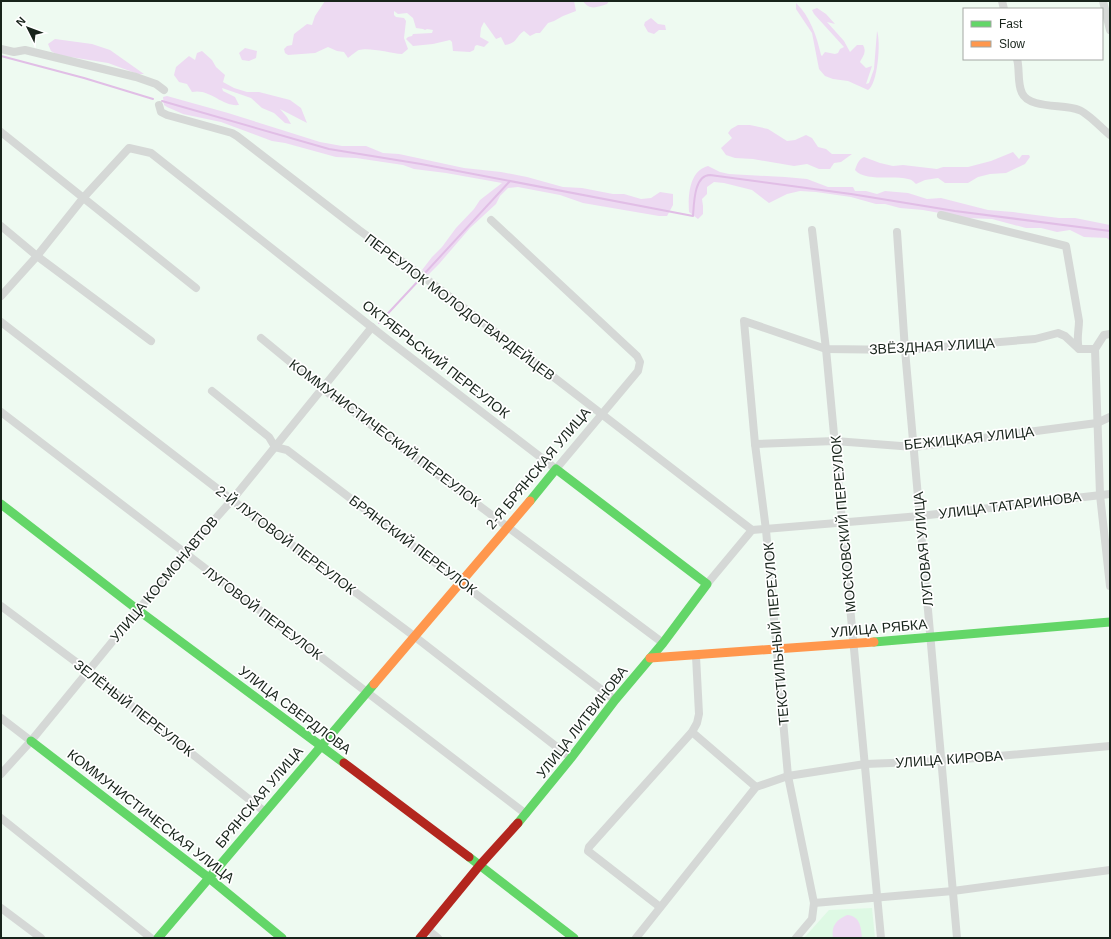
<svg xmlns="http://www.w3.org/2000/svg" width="1111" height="939" font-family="Helvetica,sans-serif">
  <rect width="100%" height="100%" fill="#eefaf1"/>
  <path fill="#def9e4" d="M 872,908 L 875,938 L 804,938 L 829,910 Z"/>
  <g fill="#eddaf2">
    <path d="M 325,1 L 574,1 L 576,11 L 563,16 L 554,21 L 548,23 L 540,33 L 536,33 L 530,36 L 524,31 C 515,37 518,43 505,45 L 501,37 L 496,39 L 484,22 L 481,28 L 480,37 L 489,42 L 484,47 L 477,45 L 475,46 L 474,50 L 470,52 L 453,51 L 452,42 L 450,40 L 433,44 L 413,46 L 406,39 L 408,37 L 412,36 L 413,34 L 432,33 L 433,30 L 427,29 L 425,30 L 423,29 L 416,28 L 413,18 L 407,13 L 398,14 L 394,11 L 394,15 L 396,17 L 404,18 L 406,21 L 404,38 L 408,49 L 402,54 C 390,53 369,47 359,50 C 356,51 351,56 348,58 L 344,52 L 337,51 L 328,47 L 315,53 L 288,55 L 285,53 L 284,49 L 287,46 L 292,45 L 294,34 L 307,24 L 312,25 L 315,16 Z"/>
    <path d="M 583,1 L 609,1 L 607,4 C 597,7 590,11 583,1 Z"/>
    <path d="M 796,3 C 810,16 817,37 821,55 L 822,56 L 825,52 L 835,54 L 838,53 L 840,49 L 844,47 L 814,14 L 812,10 L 817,8 L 826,14 L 835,24 L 827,22 L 844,41 L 850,52 L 857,45 L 863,45 C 867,52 863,56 860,62 L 866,68 L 872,66 L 866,84 L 869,83 L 874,69 L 877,31 C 881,41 878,84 868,90 L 848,81 L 833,79 L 825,76 L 819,69 L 812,33 L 796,9 Z"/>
    <path d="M 651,18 L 658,24 L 665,25 L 666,30 L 659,30 L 654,34 L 648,32 L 644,25 L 645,22 Z"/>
    <path d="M 55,39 L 92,44 L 110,50 L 144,74 L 138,74 L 108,63 L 58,55 L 51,51 L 48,44 Z"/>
    <path d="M 245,48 L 257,51 L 256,58 L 249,61 L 242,60 L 239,53 Z"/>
    <path d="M 202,51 L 212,60 L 216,67 L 225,75 L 223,82 L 234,88 L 247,92 L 259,92 L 290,100 L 301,108 L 307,123 L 280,109 L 287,117 L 291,124 L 285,123 L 274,113 L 262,108 L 251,98 L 222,88 L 223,91 L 235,97 L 239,105 C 222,107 210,88 192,92 L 187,84 L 179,82 L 174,75 L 176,67 L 189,56 L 195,60 L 197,53 Z"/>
    <path d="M 167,96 L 228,113 L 320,142 L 342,146 L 366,146 L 383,153 L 399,154 L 464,168 L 501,172 L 527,177 L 563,187 L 582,188 L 613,194 L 624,194 L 641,199 L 651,198 L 660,192 L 673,194 L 673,205 L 667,216 L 659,216 L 583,203 L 560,195 L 518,187 L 508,188 L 500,196 L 496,204 L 470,228 L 439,264 L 428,275 L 422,270 L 432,257 L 442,247 L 456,228 L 474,209 L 480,200 L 502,183 L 446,173 L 414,169 L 403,165 L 356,158 L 336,157 L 285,143 L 272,141 L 221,122 L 183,114 L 167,107 L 164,105 L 163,97 Z"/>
    <path d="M 738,125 L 750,125 L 768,129 L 787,141 L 795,140 L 806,135 L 812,138 L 818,147 L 826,149 L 832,154 L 852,154 L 841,162 L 834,163 L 830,169 L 819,169 L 807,164 L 794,166 L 753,159 L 735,158 L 726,155 L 721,148 L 732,138 L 728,133 L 731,129 Z"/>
    <path d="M 1013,152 L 1019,159 L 1022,155 L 1029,155 L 1030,157 L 1025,164 L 1006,173 L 990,174 L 978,177 L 968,183 L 945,183 L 938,178 L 925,180 L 916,184 C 914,182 911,179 908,179 C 894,175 865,182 855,170 C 857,164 859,159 864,157 L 880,163 L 893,166 L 903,165 L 937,169 L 943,167 L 968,167 L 991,161 Z"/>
    <path d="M 708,166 L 720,172 L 729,174 L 785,177 L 807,179 L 828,187 L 853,187 L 855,191 L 866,191 L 877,194 L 885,191 L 908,193 L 927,199 L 941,198 L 988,210 L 1013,212 L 1059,218 L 1075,218 L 1110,225 L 1110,241 L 1107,238 L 1084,237 L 1070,230 L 1057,232 L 1041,228 L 1026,228 L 992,219 L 967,218 L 923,210 L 900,208 L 885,204 L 876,204 L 851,197 L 816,192 L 800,191 L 787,194 L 769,203 L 752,190 L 724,183 L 714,182 L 707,187 L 707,194 L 702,199 L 703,206 L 703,214 L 698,219 L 689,212 C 688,196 689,171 708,166 Z"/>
    <path d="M 847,915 C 860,916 861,927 862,938 L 833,938 C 831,926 836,920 847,915 Z"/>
  </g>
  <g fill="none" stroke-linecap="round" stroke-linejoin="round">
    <g stroke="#e1bee6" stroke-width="2">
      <path d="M 1,56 L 84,78 L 153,99"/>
      <path d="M 162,101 L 329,149 L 421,164 L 693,216 C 694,204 694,175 710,175 L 851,194 L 955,211 L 1110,231"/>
      <path d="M 425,273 L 510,181"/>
      <path d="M 379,323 L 420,279"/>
    </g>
    <g stroke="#d5d8d6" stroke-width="8">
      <path d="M 1002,1 L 1004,9"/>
      <path d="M 1103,1 L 1110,30"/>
      <path d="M 1,49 L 14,52 L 25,50 L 136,77 L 156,84 L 164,90"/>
      <path d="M 1017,59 C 1020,69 1017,83 1022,93 C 1029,109 1064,104 1079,110 C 1088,113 1102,129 1110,135"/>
      <path d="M 159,105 L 161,112 L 167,115 L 232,133 L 237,136 L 359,230 L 433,284 L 752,530"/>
      <path d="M 1,132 L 196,288"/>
      <path d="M 941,215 L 1066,246 L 1079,321 C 1079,330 1076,340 1079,349"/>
      <path d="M 1,226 L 37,256 L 151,341"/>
      <path d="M 812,230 L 826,349 L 881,938"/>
      <path d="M 897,232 L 905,350 L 957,938"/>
      <path d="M 1,296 L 37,256 L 84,197 L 129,148 L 151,153 L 388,340 L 556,469 L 638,371 L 640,362 L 637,356 L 491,220"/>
      <path d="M 1,322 L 232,500 L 414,636 L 571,758"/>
      <path d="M 261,338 L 323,389 L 663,643"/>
      <path d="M 1095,349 L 1100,495 L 1110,586"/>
      <path d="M 212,391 L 269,437 L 275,447 L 287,450 L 615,700"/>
      <path d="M 1,412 C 175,547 352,679 526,814"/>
      <path d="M 755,444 L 835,441 L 914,447 L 1097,423 L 1110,417"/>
      <path d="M 707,584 L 752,530 L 920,516 L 1110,494"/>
      <path d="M 1,606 L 88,671 L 265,812"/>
      <path d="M 1,718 L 31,741"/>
      <path d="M 692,732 L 756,787"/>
      <path d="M 1,774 L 31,741 L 184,554 L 232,500 L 372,327"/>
      <path d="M 1,818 L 151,938"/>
      <path d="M 814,903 L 953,891 L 1110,870"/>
      <path d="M 660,907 L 588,851 L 589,847 L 692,732 L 697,723 L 699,714 L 696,656"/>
      <path d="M 1,908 L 41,938"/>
      <path d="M 427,929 L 438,938"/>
      <path d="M 636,938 L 756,787 L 788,776 L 865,764 L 942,761 L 1110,746"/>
      <path d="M 796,938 L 812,919 L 814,903 L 788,776 L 766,530 L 755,444 L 744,321 L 826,349 L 905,350 L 1035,339 L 1058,333 L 1065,336 L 1079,349 L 1095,349 L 1104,335 L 1110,334"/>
    </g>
    <g stroke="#63d668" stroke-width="9">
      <path d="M 1,504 L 138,610 L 344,763"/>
      <path d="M 874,642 L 1110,622"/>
      <path d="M 31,741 L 209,878 L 282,938"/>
      <path d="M 518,823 L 571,758 L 615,700 L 663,643 L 707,584 L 556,469 L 530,501"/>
      <path d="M 469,857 L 574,938"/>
      <path d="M 158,938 L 374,684"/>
    </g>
    <g stroke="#ff974d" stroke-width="9">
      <path d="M 650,658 L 874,642"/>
      <path d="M 374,684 L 530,501"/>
    </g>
    <g stroke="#b3261e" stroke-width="9">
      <path d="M 344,763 L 469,857"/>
      <path d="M 420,938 L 480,865 L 518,823"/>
    </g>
  </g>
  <g text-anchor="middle" stroke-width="3.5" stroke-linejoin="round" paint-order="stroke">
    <g font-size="14" fill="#18241b" stroke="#fff">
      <text transform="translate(460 307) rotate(37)" y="5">ПЕРЕУЛОК МОЛОДОГВАРДЕЙЦЕВ</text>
      <text transform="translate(932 346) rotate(-3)" y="5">ЗВЁЗДНАЯ УЛИЦА</text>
      <text transform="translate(436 359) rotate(38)" y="5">ОКТЯБРЬСКИЙ ПЕРЕУЛОК</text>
      <text transform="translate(385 433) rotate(37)" y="5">КОММУНИСТИЧЕСКИЙ ПЕРЕУЛОК</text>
      <text transform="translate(969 438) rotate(-6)" y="5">БЕЖИЦКАЯ УЛИЦА</text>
      <text transform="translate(538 468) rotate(-50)" y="5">2-Я БРЯНСКАЯ УЛИЦА</text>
      <text transform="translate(1010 505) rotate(-7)" y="5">УЛИЦА ТАТАРИНОВА</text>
      <text transform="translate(843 524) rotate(-95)" y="5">МОСКОВСКИЙ ПЕРЕУЛОК</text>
      <text transform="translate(286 540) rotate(37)" y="5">2-Й ЛУГОВОЙ ПЕРЕУЛОК</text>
      <text transform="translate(413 545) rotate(37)" y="5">БРЯНСКИЙ ПЕРЕУЛОК</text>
      <text transform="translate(923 549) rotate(-95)" y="5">ЛУГОВАЯ УЛИЦА</text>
      <text transform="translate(164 579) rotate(-50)" y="5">УЛИЦА КОСМОНАВТОВ</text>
      <text transform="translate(263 613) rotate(37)" y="5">ЛУГОВОЙ ПЕРЕУЛОК</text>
      <text transform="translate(879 628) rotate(-5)" y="5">УЛИЦА РЯБКА</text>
      <text transform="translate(776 634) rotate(-95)" y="5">ТЕКСТИЛЬНЫЙ ПЕРЕУЛОК</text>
      <text transform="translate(134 708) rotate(38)" y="5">ЗЕЛЁНЫЙ ПЕРЕУЛОК</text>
      <text transform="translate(295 710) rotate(37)" y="5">УЛИЦА СВЕРДЛОВА</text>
      <text transform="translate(582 722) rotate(-52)" y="5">УЛИЦА ЛИТВИНОВА</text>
      <text transform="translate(949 759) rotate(-4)" y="5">УЛИЦА КИРОВА</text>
      <text transform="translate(259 797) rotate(-50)" y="5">БРЯНСКАЯ УЛИЦА</text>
      <text transform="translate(151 816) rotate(38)" y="5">КОММУНИСТИЧЕСКАЯ УЛИЦА</text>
    </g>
  </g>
  <rect width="1111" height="939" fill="none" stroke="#18241b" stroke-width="4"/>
  <rect x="963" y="8" width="140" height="52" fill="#ffffff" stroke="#a3a7a4"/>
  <rect x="971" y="21" width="20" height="6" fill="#63d668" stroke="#a3a7a4"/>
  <text x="999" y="28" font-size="12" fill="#18241b">Fast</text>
  <rect x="971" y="41" width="20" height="6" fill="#ff974d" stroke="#a3a7a4"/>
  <text x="999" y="48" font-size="12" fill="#18241b">Slow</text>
  <g transform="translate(28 28) rotate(312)" stroke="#ffffff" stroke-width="3" paint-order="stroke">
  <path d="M0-3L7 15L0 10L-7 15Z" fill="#18241b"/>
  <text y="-6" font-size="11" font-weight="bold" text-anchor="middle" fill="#18241b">N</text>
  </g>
</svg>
